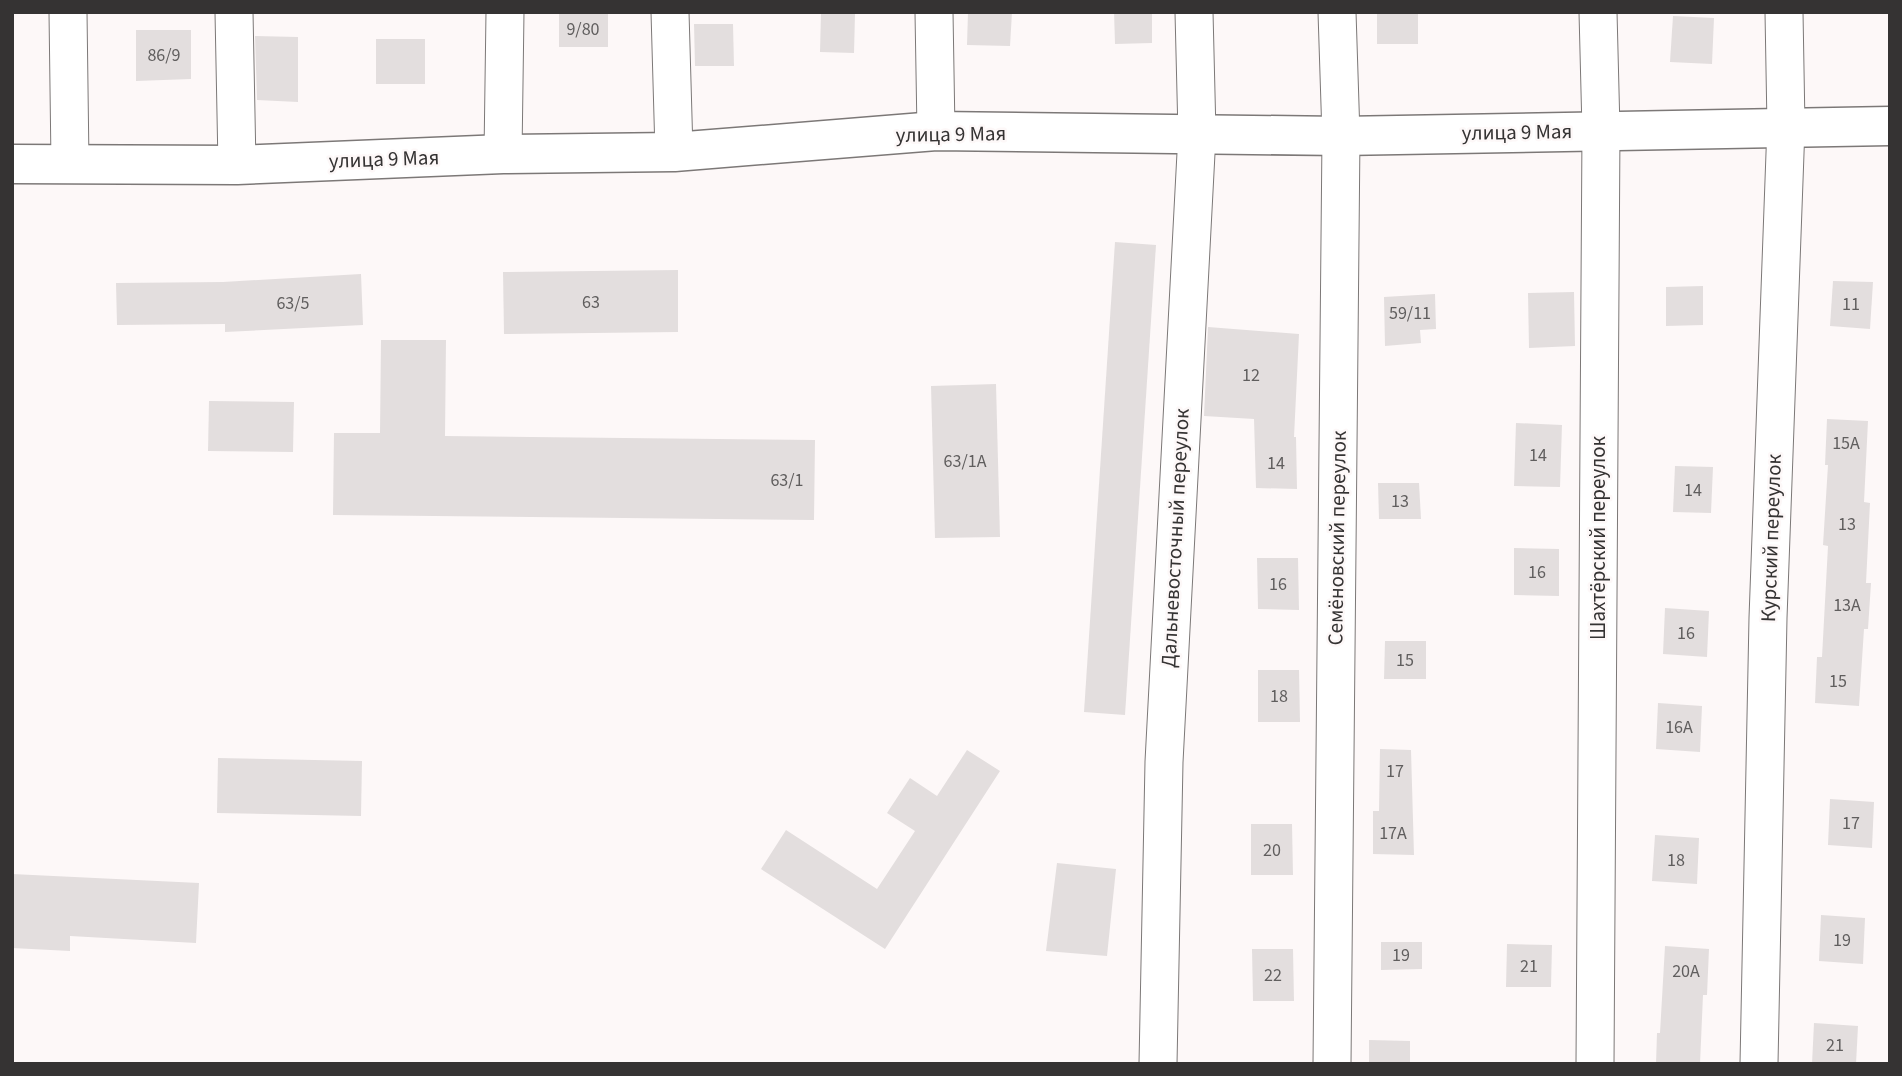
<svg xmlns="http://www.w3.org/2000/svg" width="1902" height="1076" font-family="'Source Sans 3',sans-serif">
  <rect width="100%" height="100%" fill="#fdf8f8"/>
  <g fill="#e3dede">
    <rect x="559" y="12" width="49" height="35"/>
    <path d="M 968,12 L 1012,12 L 1010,46 L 967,45 Z"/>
    <path d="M 1114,12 L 1152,12 L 1152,43 L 1115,44 Z"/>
    <rect x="1377" y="12" width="41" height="32"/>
    <path d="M 821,13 L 855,14 L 854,53 L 820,52 Z"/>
    <path d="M 1673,16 L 1714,18 L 1712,64 L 1670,62 Z"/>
    <path d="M 694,24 L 733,24 L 734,66 L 695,66 Z"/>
    <path d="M 136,30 L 191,30 L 191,79 L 136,81 Z"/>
    <path d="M 255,36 L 298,37 L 298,102 L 257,100 Z"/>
    <rect x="376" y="39" width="49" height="45"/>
    <path d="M 1115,242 L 1156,245 L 1125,715 L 1084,712 Z"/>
    <path d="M 678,270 L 678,332 L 504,334 L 503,272 Z"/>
    <path d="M 361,274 L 363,325 L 225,332 L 225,324 L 117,325 L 116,283 L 223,282 Z"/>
    <path d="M 1833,281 L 1873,282 L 1870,329 L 1830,326 Z"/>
    <path d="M 1703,286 L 1703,325 L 1666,326 L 1666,287 Z"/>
    <path d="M 1574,292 L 1575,346 L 1529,348 L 1528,293 Z"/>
    <path d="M 1435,294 L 1436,329 L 1420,330 L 1421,343 L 1385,346 L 1384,297 Z"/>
    <path d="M 1208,327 L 1299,334 L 1294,437 L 1296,437 L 1297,489 L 1256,488 L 1254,419 L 1204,416 Z"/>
    <path d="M 381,340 L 446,340 L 445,436 L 815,440 L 814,520 L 333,515 L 334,433 L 380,433 Z"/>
    <path d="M 996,384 L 1000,537 L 935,538 L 931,386 Z"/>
    <path d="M 209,401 L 294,402 L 293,452 L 208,451 Z"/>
    <path d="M 1827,419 L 1868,421 L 1864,502 L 1870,503 L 1866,583 L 1871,583 L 1868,629 L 1864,629 L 1859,706 L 1815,703 L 1817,657 L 1822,657 L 1828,546 L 1823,545 L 1828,465 L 1825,465 Z"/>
    <path d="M 1516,423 L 1562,425 L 1560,487 L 1514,486 Z"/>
    <path d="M 1675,466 L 1713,467 L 1711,513 L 1673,512 Z"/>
    <path d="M 1378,483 L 1419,483 L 1421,519 L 1379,519 Z"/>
    <path d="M 1514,548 L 1559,549 L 1559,596 L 1514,595 Z"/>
    <path d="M 1257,558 L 1298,558 L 1299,610 L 1258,609 Z"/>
    <path d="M 1665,608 L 1709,611 L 1707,657 L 1663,654 Z"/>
    <path d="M 1385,641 L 1426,641 L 1426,679 L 1384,679 Z"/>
    <path d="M 1258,670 L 1299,670 L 1300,722 L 1258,722 Z"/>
    <path d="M 1658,703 L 1702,706 L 1700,752 L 1656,749 Z"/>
    <path d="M 1380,749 L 1411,750 L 1414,855 L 1373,854 L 1373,811 L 1379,811 Z"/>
    <path d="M 967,750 L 1000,771 L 885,949 L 761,869 L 786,830 L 877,889 L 915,831 L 887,813 L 910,778 L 937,796 Z"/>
    <path d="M 218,758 L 362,761 L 361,816 L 217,813 Z"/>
    <path d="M 1830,799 L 1874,802 L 1872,848 L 1828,845 Z"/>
    <path d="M 1251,824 L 1292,824 L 1293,875 L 1251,875 Z"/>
    <path d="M 1655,835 L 1699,838 L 1697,884 L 1652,881 Z"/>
    <path d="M 1057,863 L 1116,869 L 1107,956 L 1046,951 Z"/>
    <path d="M 12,874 L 199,883 L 196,943 L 70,936 L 70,951 L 12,948 Z"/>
    <path d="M 1821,915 L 1865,918 L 1863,964 L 1819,961 Z"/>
    <path d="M 1381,942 L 1422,942 L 1422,969 L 1381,970 Z"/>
    <path d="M 1507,944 L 1552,945 L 1551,987 L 1506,987 Z"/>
    <path d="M 1665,946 L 1709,949 L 1707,995 L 1703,995 L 1700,1064 L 1656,1064 L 1657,1033 L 1660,1033 Z"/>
    <path d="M 1252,949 L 1293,949 L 1294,1001 L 1253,1001 Z"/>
    <path d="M 1814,1023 L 1858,1026 L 1856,1064 L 1812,1064 Z"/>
    <path d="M 1369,1040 L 1410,1041 L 1410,1064 L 1369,1064 Z"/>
  </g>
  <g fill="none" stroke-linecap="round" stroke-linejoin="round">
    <g stroke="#7c7877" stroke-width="39">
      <g id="street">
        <path d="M 68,12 L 70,163"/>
        <path d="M 234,12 L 237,165"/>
        <path d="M 670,12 L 674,152"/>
        <path d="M 934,12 L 936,131"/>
        <path d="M 503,154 L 505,12"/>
        <path d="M 1158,1064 L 1164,762 L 1197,134 L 1194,12"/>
        <path d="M 1332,1064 L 1341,136 L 1337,12"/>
        <path d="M 1595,1064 L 1601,130 L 1598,12"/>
        <path d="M 1759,1064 L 1768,618 L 1786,126 L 1784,12"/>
      </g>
    </g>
    <g stroke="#7c7877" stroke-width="41">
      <path id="primary" d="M 12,164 L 237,165 L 503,154 L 674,152 L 936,131 L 1341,136 L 1890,126"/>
    </g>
    <use href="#street" stroke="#fff" stroke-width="37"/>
    <use href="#primary" stroke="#fff" stroke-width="38"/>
  </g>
  <g text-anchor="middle" stroke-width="5" stroke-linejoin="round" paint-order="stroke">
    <g font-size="18" fill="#605e5e">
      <text x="583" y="35">9/80</text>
      <text x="164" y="61">86/9</text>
      <text x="591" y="308">63</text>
      <text x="293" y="309">63/5</text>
      <text x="1851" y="310">11</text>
      <text x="1410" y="319">59/11</text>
      <text x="1251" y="381">12</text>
      <text x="1846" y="449">15А</text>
      <text x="1538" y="461">14</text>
      <text x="965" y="467">63/1А</text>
      <text x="1276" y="469">14</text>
      <text x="787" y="486">63/1</text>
      <text x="1693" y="496">14</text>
      <text x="1400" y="507">13</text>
      <text x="1847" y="530">13</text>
      <text x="1537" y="578">16</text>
      <text x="1278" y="590">16</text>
      <text x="1847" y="611">13А</text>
      <text x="1686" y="639">16</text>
      <text x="1405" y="666">15</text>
      <text x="1838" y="687">15</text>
      <text x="1279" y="702">18</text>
      <text x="1679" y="733">16А</text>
      <text x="1395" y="777">17</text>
      <text x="1851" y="829">17</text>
      <text x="1393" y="839">17А</text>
      <text x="1272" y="856">20</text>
      <text x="1676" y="866">18</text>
      <text x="1842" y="946">19</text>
      <text x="1401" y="961">19</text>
      <text x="1529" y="972">21</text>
      <text x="1686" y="977">20А</text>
      <text x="1273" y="981">22</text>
      <text x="1835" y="1051">21</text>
    </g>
    <g font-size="21" fill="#353333" stroke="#fdf8f8">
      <text transform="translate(1517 132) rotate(-1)" y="7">улица 9 Мая</text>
      <text transform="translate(951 134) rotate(-1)" y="7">улица 9 Мая</text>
      <text transform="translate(384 159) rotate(-2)" y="7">улица 9 Мая</text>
      <text transform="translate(1175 538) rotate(-87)" y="7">Дальневосточный переулок</text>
      <text transform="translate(1337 538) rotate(-89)" y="7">Семёновский переулок</text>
      <text transform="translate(1598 538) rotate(-90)" y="7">Шахтёрский переулок</text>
      <text transform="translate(1771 538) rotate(-88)" y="7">Курский переулок</text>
    </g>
  </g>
  <rect width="1902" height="1076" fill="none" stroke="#353333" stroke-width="28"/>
</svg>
